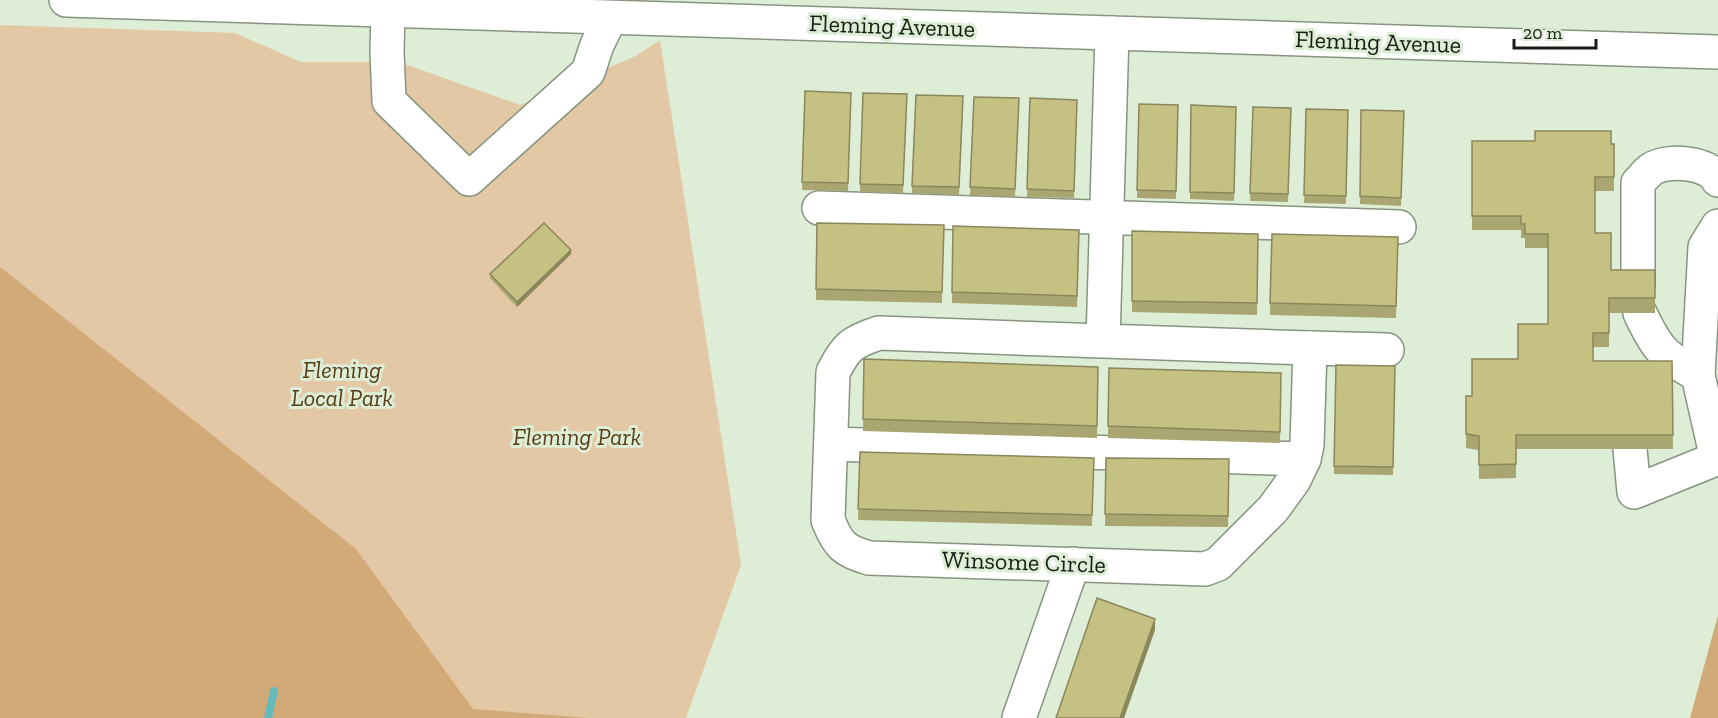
<svg xmlns="http://www.w3.org/2000/svg" width="1718" height="718" font-family="'Zilla Slab',serif">
  <rect width="100%" height="100%" fill="#ddedd6"/>
  <path fill="#e3c8a6" d="M 0,25 L 235,33 L 301,62 L 399,62 L 520,105 L 636,56 L 660,40 L 741,565 L 686,718 L 515,718 L 0,684 Z"/>
  <g fill="#d1aa77">
    <path d="M 0,267 L 356,549 L 473,709 L 589,718 L 0,718 Z"/>
    <path d="M 1718,615 L 1718,718 L 1690,718 Z"/>
  </g>
  <g fill="none" stroke-linecap="round" stroke-linejoin="round">
    <path stroke="#65b9bb" stroke-width="8" d="M 268,718 L 274,691"/>
    <g stroke="#879580" stroke-width="36">
      <g id="minor">
        <path d="M 66,0 L 1718,52"/>
        <path d="M 388,11 L 387,51 L 389,101 L 469,179 L 588,72 L 597,45 L 610,18"/>
        <path d="M 819,208 L 1399,227"/>
        <path d="M 1638,284 L 1638,183 C 1642,179 1647,172 1652,169 C 1667,159 1710,162 1718,180"/>
        <path d="M 1640,313 C 1657,349 1663,356 1698,375 L 1705,247 L 1718,226"/>
        <path d="M 1103,341 L 879,333 C 851,342 846,347 833,372 L 828,520 C 838,545 844,551 869,558 L 1205,569 L 1218,564 L 1273,509 L 1294,480 L 1304,459 L 1307,445 L 1310,348 L 1103,341 L 1112,33"/>
        <path d="M 1310,348 L 1387,350"/>
        <path d="M 1698,375 L 1717,459"/>
        <path d="M 831,444 L 1304,459"/>
        <path d="M 1630,449 L 1634,492 L 1718,458"/>
        <path d="M 1019,718 L 1073,564"/>
      </g>
    </g>
    <use href="#minor" stroke="#fff" stroke-width="33"/>
  </g>
  <g fill="#a9a671">
    <path d="M 805,91 L 851,93 L 848,191 L 802,190 Z"/>
    <path d="M 863,93 L 907,94 L 903,193 L 860,192 Z"/>
    <path d="M 974,97 L 1019,98 L 1015,197 L 970,195 Z"/>
    <path d="M 1030,98 L 1077,100 L 1074,198 L 1027,197 Z"/>
    <path d="M 963,104 L 959,195 L 912,193 L 912,186 Z"/>
    <path d="M 1139,104 L 1178,105 L 1176,199 L 1137,198 Z"/>
    <path d="M 1191,105 L 1236,107 L 1234,201 L 1190,199 Z"/>
    <path d="M 1253,107 L 1291,108 L 1288,202 L 1250,201 Z"/>
    <path d="M 1306,109 L 1348,110 L 1346,204 L 1304,203 Z"/>
    <path d="M 1361,110 L 1404,111 L 1401,206 L 1360,204 Z"/>
    <path d="M 1472,141 L 1535,141 L 1614,144 L 1614,191 L 1595,191 L 1595,233 L 1611,270 L 1655,270 L 1655,313 L 1609,313 L 1609,347 L 1593,347 L 1593,361 L 1672,361 L 1673,449 L 1516,449 L 1516,478 L 1479,479 L 1479,450 L 1466,448 L 1466,396 L 1472,396 L 1518,359 L 1548,324 L 1548,248 L 1525,248 L 1525,238 L 1521,238 L 1521,230 L 1472,230 Z"/>
    <path d="M 944,225 L 942,303 L 816,300 L 816,289 Z"/>
    <path d="M 1132,231 L 1258,234 L 1257,315 L 1132,312 Z"/>
    <path d="M 1272,234 L 1398,237 L 1396,318 L 1270,315 Z"/>
    <path d="M 1079,241 L 1077,307 L 952,303 L 952,292 Z"/>
    <path d="M 571,254 L 517,307 L 490,278 L 490,274 Z"/>
    <path d="M 864,359 L 1098,367 L 1097,438 L 863,431 Z"/>
    <path d="M 1395,366 L 1393,475 L 1334,474 L 1334,466 Z"/>
    <path d="M 1109,368 L 1281,373 L 1280,443 L 1108,438 Z"/>
    <path d="M 860,452 L 1094,458 L 1092,526 L 858,520 Z"/>
    <path d="M 1106,458 L 1229,459 L 1228,527 L 1105,526 Z"/>
  </g>
  <g fill="#8a875c">
    <path d="M 571,250 L 571,254 L 517,307 L 517,302 Z"/>
    <path d="M 1155,619 L 1155,630 L 1124,718 L 1120,718 Z"/>
  </g>
  <g fill="#c5c183" stroke="#8a875c" stroke-width="1.5">
    <path d="M 805,91 L 851,93 L 848,183 L 802,182 Z"/>
    <path d="M 863,93 L 907,94 L 903,185 L 860,184 Z"/>
    <path d="M 916,95 L 963,96 L 959,187 L 912,186 Z"/>
    <path d="M 974,97 L 1019,98 L 1015,189 L 970,187 Z"/>
    <path d="M 1030,98 L 1077,100 L 1074,191 L 1027,189 Z"/>
    <path d="M 1139,104 L 1178,105 L 1176,191 L 1137,190 Z"/>
    <path d="M 1191,105 L 1236,107 L 1234,193 L 1190,192 Z"/>
    <path d="M 1253,107 L 1291,108 L 1288,194 L 1250,193 Z"/>
    <path d="M 1306,109 L 1348,110 L 1346,196 L 1304,195 Z"/>
    <path d="M 1361,110 L 1404,111 L 1401,198 L 1360,196 Z"/>
    <path d="M 1535,131 L 1611,131 L 1611,144 L 1614,144 L 1614,177 L 1595,177 L 1595,233 L 1611,233 L 1611,270 L 1655,270 L 1655,298 L 1609,298 L 1609,333 L 1593,333 L 1593,361 L 1672,361 L 1673,435 L 1516,435 L 1516,464 L 1479,465 L 1479,436 L 1466,434 L 1466,396 L 1472,396 L 1472,359 L 1518,359 L 1518,324 L 1548,324 L 1548,234 L 1525,234 L 1525,224 L 1521,224 L 1521,216 L 1472,216 L 1472,141 L 1535,141 Z"/>
    <path d="M 544,223 L 571,250 L 517,302 L 490,274 Z"/>
    <path d="M 817,223 L 944,225 L 942,292 L 816,289 Z"/>
    <path d="M 953,226 L 1079,230 L 1077,296 L 952,292 Z"/>
    <path d="M 1132,231 L 1258,234 L 1257,303 L 1132,301 Z"/>
    <path d="M 1272,234 L 1398,237 L 1396,306 L 1270,303 Z"/>
    <path d="M 864,359 L 1098,367 L 1097,426 L 863,419 Z"/>
    <path d="M 1336,365 L 1395,366 L 1393,467 L 1334,466 Z"/>
    <path d="M 1109,368 L 1281,373 L 1280,432 L 1108,426 Z"/>
    <path d="M 860,452 L 1094,458 L 1092,515 L 858,509 Z"/>
    <path d="M 1106,458 L 1229,459 L 1228,516 L 1105,514 Z"/>
    <path d="M 1097,598 L 1155,619 L 1120,718 L 1056,718 Z"/>
  </g>
  <g text-anchor="middle" stroke-width="6" stroke-linejoin="round" paint-order="stroke">
    <g font-size="24" fill="#171d15" stroke="#ddedd6">
      <text transform="translate(892 26) rotate(2)" y="8">Fleming Avenue</text>
      <text transform="translate(1378 42) rotate(2)" y="8">Fleming Avenue</text>
      <text transform="translate(1024 562) rotate(2)" y="8">Winsome Circle</text>
    </g>
    <g font-size="24" font-style="italic" fill="#583d14" stroke="#ddedd6">
      <text x="342" y="378">Fleming<tspan x="342" dy="28">Local Park</tspan></text>
      <text x="577" y="445">Fleming Park</text>
    </g>
  </g>
  <path d="M1514 39v9h82v-9" fill="none" stroke="#171d15" stroke-width="3"/>
  <text x="1523" y="39" font-size="18" fill="#171d15" stroke="#ddedd6" stroke-width="4.5" paint-order="stroke">20 m</text>
</svg>
